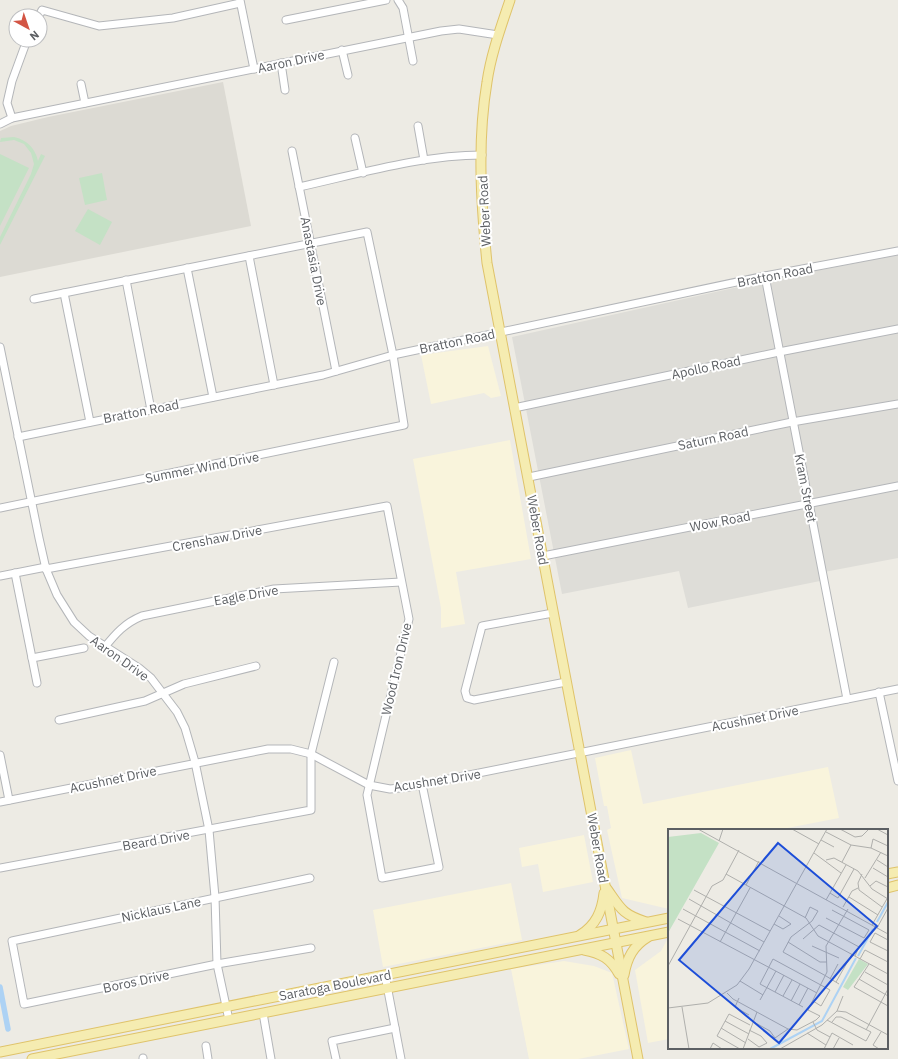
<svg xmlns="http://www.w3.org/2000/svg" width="898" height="1059" font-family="'IBM Plex Sans',sans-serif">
  <rect width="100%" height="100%" fill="#edebe4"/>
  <g fill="#f9f4dc">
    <path d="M 488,346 L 501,396 L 491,398 L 484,393 L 431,404 L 421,355 Z"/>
    <path d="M 510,440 L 531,559 L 456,572 L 465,624 L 441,628 L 441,608 L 413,459 Z"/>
    <path d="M 631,750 L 643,804 L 828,767 L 839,818 L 777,830 L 669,830 L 669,909 L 622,898 L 607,830 L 611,828 L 607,806 L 604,806 L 595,758 Z"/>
    <path d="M 584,835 L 593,882 L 543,892 L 538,864 L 522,867 L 519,848 Z"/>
    <path d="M 511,883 L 522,940 L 383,967 L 373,910 Z"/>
    <path d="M 667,940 L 669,940 L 669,1039 L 648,1043 L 635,970 L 661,951 Z"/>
    <path d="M 564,961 L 594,966 L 612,973 L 629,1049 L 578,1059 L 529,1059 L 511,969 Z"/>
  </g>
  <path fill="#deddd8" d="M 898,255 L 898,558 L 819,573 L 820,581 L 688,608 L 679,571 L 562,594 L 512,337 L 779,278 Z"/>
  <path fill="#dcdad3" d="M 223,82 L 251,226 L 0,277 L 0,131 L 11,126 L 48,117 Z"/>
  <g fill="#c4e1c5">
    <path d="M 14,137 C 27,140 35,148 38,161 L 41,154 L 45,156 L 0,245 L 0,237 L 31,174 L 34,164 L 31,153 L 24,144 L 14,140 L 0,142 L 1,138 Z"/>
    <path d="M 0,154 L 29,168 L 0,226 Z"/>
    <path d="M 102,173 L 107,200 L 85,205 L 79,178 Z"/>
    <path d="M 88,209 L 112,222 L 100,245 L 75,231 Z"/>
  </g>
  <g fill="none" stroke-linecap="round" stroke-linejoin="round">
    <path stroke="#add2f4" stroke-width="5.5" d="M 0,987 L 8,1029"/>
    <g stroke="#b4b6b9" stroke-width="9">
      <g id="minor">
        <path d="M 240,0 L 254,69"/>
        <path d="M 398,0 L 403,8 L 413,61"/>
        <path d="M 39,16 L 42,10 L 99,26 L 173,18 L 240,3"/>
        <path d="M 286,20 L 386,0"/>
        <path d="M 342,50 L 348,75"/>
        <path d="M 281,63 L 285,90"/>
        <path d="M 81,84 L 85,103"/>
        <path d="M 12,118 L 7,103 L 12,81 L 27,40"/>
        <path d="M 0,124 L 12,118 L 441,31 L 459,29 L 498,35"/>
        <path d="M 418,126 L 424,160"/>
        <path d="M 355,138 L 363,173"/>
        <path d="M 292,151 L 336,371"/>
        <path d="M 299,187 C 358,174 422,155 482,155"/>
        <path d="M 249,256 L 274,385"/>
        <path d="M 187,268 L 213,397"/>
        <path d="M 765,276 L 847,699"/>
        <path d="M 126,280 L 151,410"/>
        <path d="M 64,293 L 90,422"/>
        <path d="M 0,347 L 39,538 L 46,569 L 57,595 L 74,622 L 89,636 L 139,668 L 151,678 L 177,712 L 185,728 L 195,762 L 209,830 L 215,897 L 217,964 L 229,1020"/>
        <path d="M 514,408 L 779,352 L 898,329"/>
        <path d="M 18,437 L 323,375 L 393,355 L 765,276 L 898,251"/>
        <path d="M 529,477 L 792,422 L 898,404"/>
        <path d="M 0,508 L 404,425 L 393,355 L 367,232 L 34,299"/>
        <path d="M 543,556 L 898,486"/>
        <path d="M 46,569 L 387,506 L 409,619 L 367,795 L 382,878 L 439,867 L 422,784"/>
        <path d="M 15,573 L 37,683"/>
        <path d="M 0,576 L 46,567"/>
        <path d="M 553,613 L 482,626 L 465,691 L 467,698 L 474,700 L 566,682"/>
        <path d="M 104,648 C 116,633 125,623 142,616 L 274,589 L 401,582"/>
        <path d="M 32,658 L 84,648"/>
        <path d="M 879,692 L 898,781"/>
        <path d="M 59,720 L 145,701 L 184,684 L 256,666"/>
        <path d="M 0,755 L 9,800"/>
        <path d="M 0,802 L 268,749 L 291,749 L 311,754 L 369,785 L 390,789 L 409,787 L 898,689"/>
        <path d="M 0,868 L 311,810 L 311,754 L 334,662"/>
        <path d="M 310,878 L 12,941 L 24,1004 L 217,964 L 311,948"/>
        <path d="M 385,975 L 401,1059"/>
        <path d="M 263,1013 L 271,1059"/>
        <path d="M 206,1046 L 208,1059"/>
        <path d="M 143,1058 L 143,1059"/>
        <path d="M 336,1059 L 332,1041 L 395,1028"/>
      </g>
    </g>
    <g stroke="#dfc36a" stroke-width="11">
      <g id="major">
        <path d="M 510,0 C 501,27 491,54 487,82 C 477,142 481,203 487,263 L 638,1059"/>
        <path d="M 887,874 L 898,872"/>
        <path d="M 887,888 L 898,885"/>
        <path d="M 607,889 C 621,909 622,914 646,922"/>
        <path d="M 580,935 C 596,925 602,911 604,893"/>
        <path d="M 584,950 C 601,953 611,959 619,974"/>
        <path d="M 624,975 C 627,958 633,946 648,937"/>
        <path d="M 0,1052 L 669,918"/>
        <path d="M 32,1059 L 669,932"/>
      </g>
    </g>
    <use href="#minor" stroke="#fff" stroke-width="7"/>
    <use href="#major" stroke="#f5ecb1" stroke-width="9"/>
  </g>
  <g text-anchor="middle" stroke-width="4" stroke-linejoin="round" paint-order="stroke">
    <g font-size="13" fill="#5c5f63" stroke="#fff">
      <text transform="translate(291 61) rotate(-12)" y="5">Aaron Drive</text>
      <text transform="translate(484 211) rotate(-93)" y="5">Weber Road</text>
      <text transform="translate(314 261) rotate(79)" y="5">Anastasia Drive</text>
      <text transform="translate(775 275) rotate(-11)" y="5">Bratton Road</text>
      <text transform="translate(457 341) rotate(-12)" y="5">Bratton Road</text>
      <text transform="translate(706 367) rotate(-12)" y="5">Apollo Road</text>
      <text transform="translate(141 411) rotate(-11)" y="5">Bratton Road</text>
      <text transform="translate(713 438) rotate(-12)" y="5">Saturn Road</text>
      <text transform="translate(202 467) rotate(-11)" y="5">Summer Wind Drive</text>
      <text transform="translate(806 488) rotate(79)" y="5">Kram Street</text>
      <text transform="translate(720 521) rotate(-11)" y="5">Wow Road</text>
      <text transform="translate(538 530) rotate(80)" y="5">Weber Road</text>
      <text transform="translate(217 538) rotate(-11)" y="5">Crenshaw Drive</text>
      <text transform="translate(246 595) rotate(-10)" y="5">Eagle Drive</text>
      <text transform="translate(120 658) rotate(35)" y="5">Aaron Drive</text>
      <text transform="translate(396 669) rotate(-77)" y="5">Wood Iron Drive</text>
      <text transform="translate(755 718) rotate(-11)" y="5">Acushnet Drive</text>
      <text transform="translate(113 779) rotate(-12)" y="5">Acushnet Drive</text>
      <text transform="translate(437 780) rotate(-9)" y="5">Acushnet Drive</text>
      <text transform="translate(156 840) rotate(-10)" y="5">Beard Drive</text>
      <text transform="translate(598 848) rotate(80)" y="5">Weber Road</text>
      <text transform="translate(161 909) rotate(-12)" y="5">Nicklaus Lane</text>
      <text transform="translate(136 981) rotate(-12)" y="5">Boros Drive</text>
      <text transform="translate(335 985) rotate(-11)" y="5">Saratoga Boulevard</text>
    </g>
  </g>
  <g transform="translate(668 829)">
    <rect width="220" height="220" fill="#edebe4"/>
    <path d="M 33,4 L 51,14 L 0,104 L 0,8 ZM 191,130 L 200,135 L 180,161 L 175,158 Z" fill="#c4e1c5"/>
    <path fill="none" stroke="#add2f4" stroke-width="2" d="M 209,93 L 220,73M 190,127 L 205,100M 102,220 L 154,192 L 188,129"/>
    <path fill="none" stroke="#afafac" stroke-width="1" d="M 30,0 L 220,105M 124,0 L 151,15M 172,0 L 187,8 L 194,7 L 201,0M 209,0 L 220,6M 158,3 L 183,16 L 203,19 L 220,27M 153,11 L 166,18M 51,12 L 55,0M 203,19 L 205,10 L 220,17M 146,24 L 173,44M 158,31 L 166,29 L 190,42 L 204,60 L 220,70M 209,31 L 220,38M 174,33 L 183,16M 205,39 L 220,48M 58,45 L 138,89 L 150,107 L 220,145M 194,45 L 190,54 L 191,61 L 214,78M 197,49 L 213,23M 78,56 L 91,32M 202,57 L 208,52 L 220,58M 26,61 L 102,102M 162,64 L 170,69 L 186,40M 181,68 L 210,86M 21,70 L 96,113M 158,71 L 178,36M 175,78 L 184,62 L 190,59M 15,80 L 92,122M 137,89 L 142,78 L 150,82 L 144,92 L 123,108 L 115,123 L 158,147M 158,89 L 196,109 L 201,101 L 164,81M 10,90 L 149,164M 106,95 L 115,100 L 123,95 L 111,87M 204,96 L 220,68M 209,99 L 220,79M 135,110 L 151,96 L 191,118 L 187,127M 220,111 L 207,104 L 202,113 L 220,122M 52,113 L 82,59M 120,113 L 152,133 L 159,133M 144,117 L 171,129M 192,130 L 197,121 L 220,133M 201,135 L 186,158 L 220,177M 0,137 L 44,57 L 55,51 L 71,21M 197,143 L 220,156M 158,147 L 171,155M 162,150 L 170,135M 191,150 L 220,167M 72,152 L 95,166M 168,153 L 184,125M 107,163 L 116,146M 59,164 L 65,170 L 120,200 L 129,201 L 148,191 L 152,187 L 140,181 L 159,143 L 158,117 L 180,80M 115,167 L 124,151M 71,169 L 67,178 L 81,186M 92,171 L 108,142M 123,172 L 132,155M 131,176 L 140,159M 14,178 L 21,220M 135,178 L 92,155 L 105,130 L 162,161 L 153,177 L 145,172M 0,179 L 40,174 L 69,156 L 81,140 L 159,0M 169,182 L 175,167M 159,191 L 198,212 L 203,203 L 173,188 L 168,188 L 164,193M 57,192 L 81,205M 84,192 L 102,202 L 107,209 L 120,200M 145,193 L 149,201 L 162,208M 53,199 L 78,214M 198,201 L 220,160M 139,204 L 158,216M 80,210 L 91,218 L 99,214 L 93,207 L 81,201M 42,220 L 45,214 L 54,220M 72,220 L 49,207 L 61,185 L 82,196M 75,220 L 89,183M 112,220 L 154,196 L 169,182 L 178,183 L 220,206M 156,220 L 164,204 L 185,216M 165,220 L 171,209M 211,220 L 205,216 L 213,203"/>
    <path fill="#1d4ed8" fill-opacity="0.15" stroke="#1d4ed8" stroke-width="2" d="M 110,14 L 209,97 L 111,214 L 11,131 Z"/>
    <rect width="220" height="220" fill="none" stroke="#5c5f63" stroke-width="2"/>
  </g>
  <g transform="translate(28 28) rotate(140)"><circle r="19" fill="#ffffff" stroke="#bebfc1"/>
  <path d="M0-3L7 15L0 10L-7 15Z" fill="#d35544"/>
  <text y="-6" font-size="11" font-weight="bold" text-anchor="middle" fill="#5c5f63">N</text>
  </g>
</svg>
